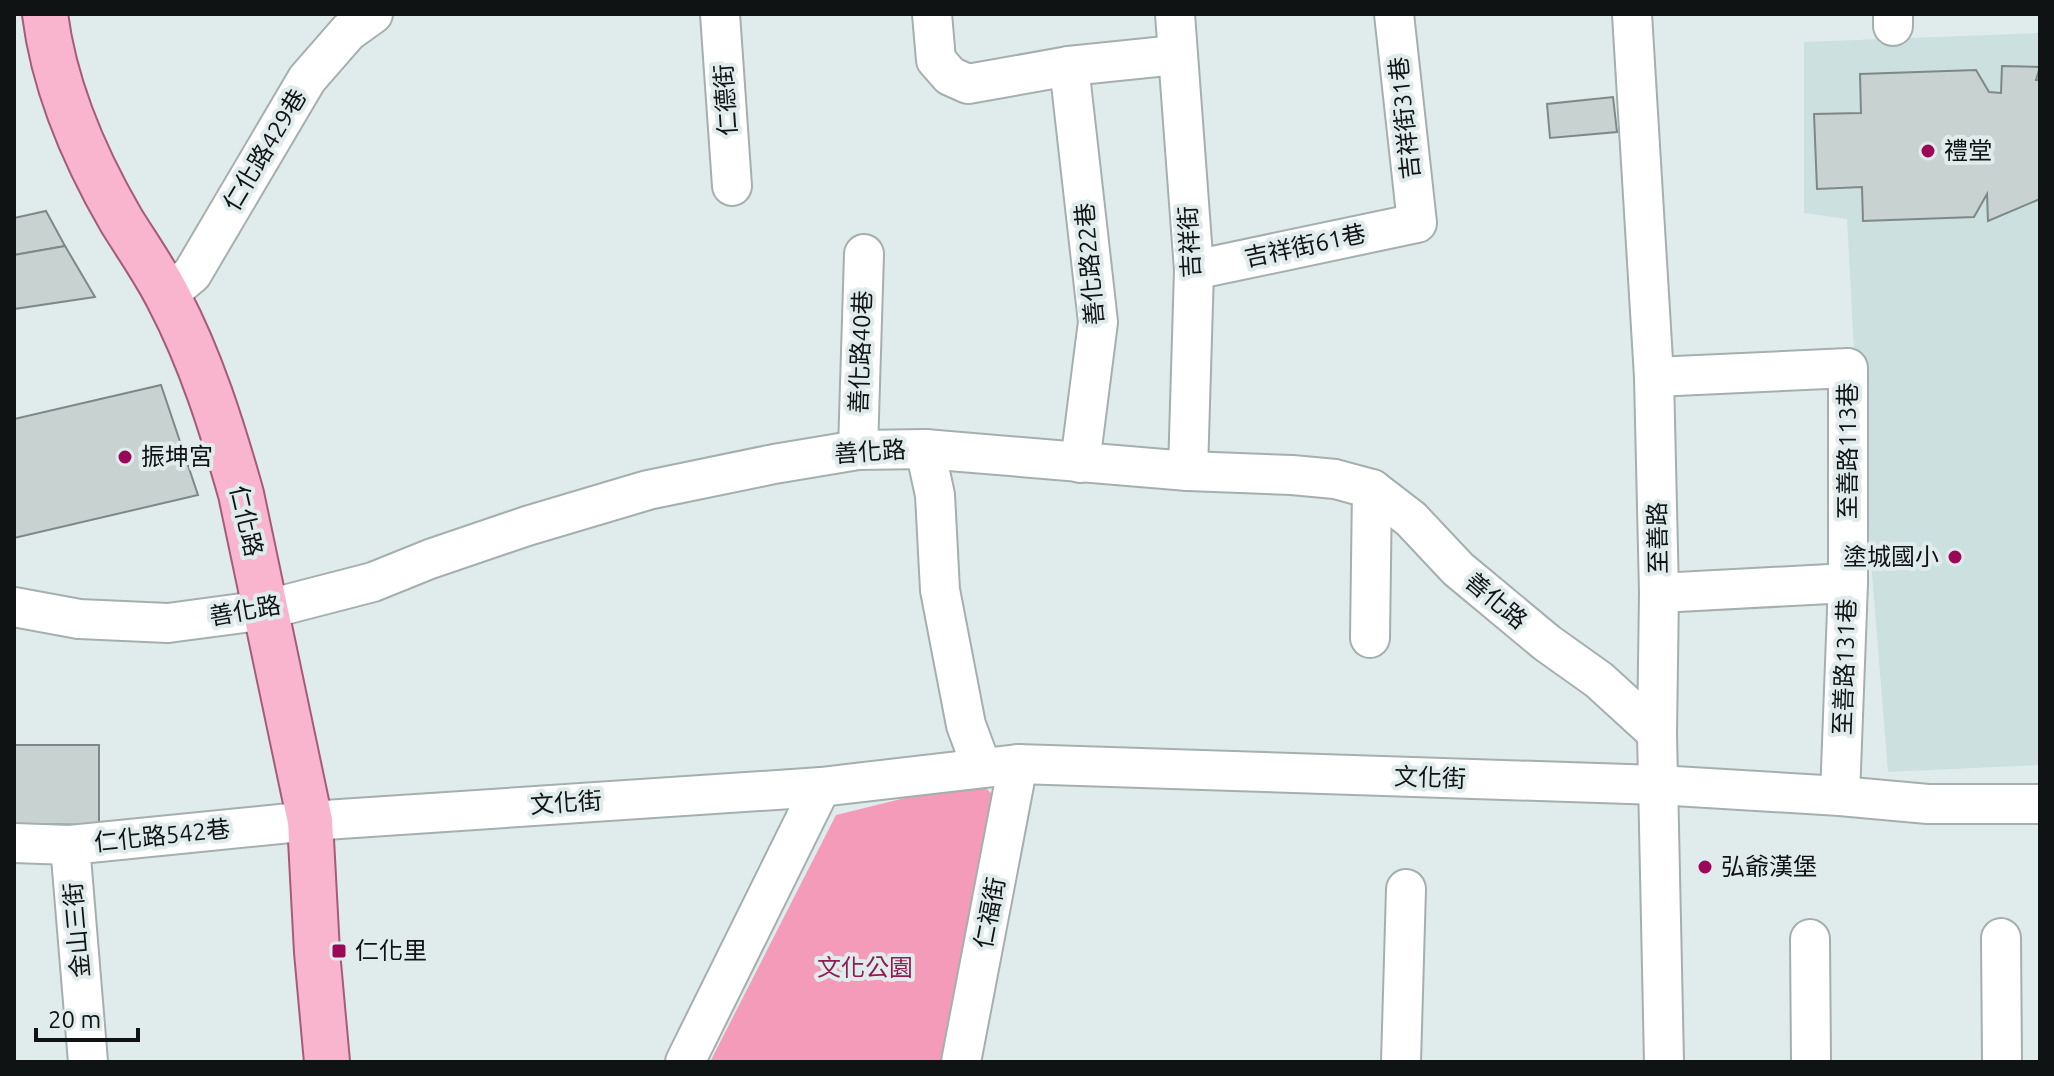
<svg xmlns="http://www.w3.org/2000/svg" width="2054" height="1076" font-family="Ubuntu,'Noto Sans TC',sans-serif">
  <rect width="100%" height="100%" fill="#e0eceb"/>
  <path fill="#cbe0df" d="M 2040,33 L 2040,765 L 1888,772 L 1854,350 L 1847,219 L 1804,213 L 1804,42 Z"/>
  <path fill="#f49bba" d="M 978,780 L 997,799 L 941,1062 L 710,1062 L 836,815 Z"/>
  <g fill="#c7d2d1" stroke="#7e8887" stroke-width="2">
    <path d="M 2002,66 L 2040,67 L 2036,80 L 2040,80 L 2040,199 L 1988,221 L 1987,194 L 1974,217 L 1863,221 L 1862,187 L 1817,189 L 1814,114 L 1861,113 L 1860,74 L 1976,70 L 1989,92 L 2001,93 Z"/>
    <path d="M 1613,97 L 1617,132 L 1550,138 L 1547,104 Z"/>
    <path d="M 46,211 L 65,246 L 14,255 L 14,218 Z"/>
    <path d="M 65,246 L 95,297 L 14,309 L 14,255 Z"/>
    <path d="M 161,385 L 198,495 L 14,538 L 14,419 Z"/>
    <path d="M 14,745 L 99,745 L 99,825 L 14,824 Z"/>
  </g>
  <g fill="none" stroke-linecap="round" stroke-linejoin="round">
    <g stroke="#a4afae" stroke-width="42">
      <g id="minor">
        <path d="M 720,14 L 732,186"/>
        <path d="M 932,14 L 936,60 L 950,76 L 968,84 L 1069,66 L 1176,55"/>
        <path d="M 1175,14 L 1194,270 L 1188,471"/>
        <path d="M 1632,14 L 1654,377 L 1659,593 L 1657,733 L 1664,1062"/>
        <path d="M 1893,14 L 1893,26"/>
        <path d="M 1069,66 L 1098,322 L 1080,463"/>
        <path d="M 1194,270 L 1417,223 L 1394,14"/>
        <path d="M 167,295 L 192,274 L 307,79 L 348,32 L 373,14"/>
        <path d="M 1654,377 L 1848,368 L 1848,583 L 1840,796"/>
        <path d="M 925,449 L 935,495 L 940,590 L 966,725 L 982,768"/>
        <path d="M 858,450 L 864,254"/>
        <path d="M 1659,593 L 1848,583"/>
        <path d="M 14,607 L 79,619 L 168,623 L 265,610 L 373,582 L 430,559 L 527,526 L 648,490 L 774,464 L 858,450 L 925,449 L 1188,471 L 1292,475 L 1335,479 L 1372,489 L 1411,519 L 1458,569 L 1547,643 L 1599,680 L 1657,733"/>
        <path d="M 1370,638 L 1372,489"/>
        <path d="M 14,843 L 70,845 L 310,821 L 821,787 L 1018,764 L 1658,785 L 1840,796 L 1928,804 L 2040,804"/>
        <path d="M 70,845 L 88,1062"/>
        <path d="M 2001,938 L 2002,1062"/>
        <path d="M 1810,939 L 1811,1062"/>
        <path d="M 685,1062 L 821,787"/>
        <path d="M 961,1062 L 1018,764"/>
        <path d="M 1401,1062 L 1406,889"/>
      </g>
    </g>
    <g stroke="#a45c78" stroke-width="48">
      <path id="major" d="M 45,14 C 54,86 85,158 121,220 C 137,246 155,271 169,299 C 201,360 222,427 241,494 L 310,821 L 317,952 L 327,1062"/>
    </g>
    <use href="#minor" stroke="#fff" stroke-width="38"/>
    <use href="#major" stroke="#f9b5ce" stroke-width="44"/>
  </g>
  <g fill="#9b0857" stroke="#e0eceb" stroke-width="3">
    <circle cx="1928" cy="151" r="8"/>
    <circle cx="125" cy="457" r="8"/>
    <circle cx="1955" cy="557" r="8"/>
    <circle cx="1705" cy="867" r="8"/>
    <rect x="331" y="943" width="16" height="16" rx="4"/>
  </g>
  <g text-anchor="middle" stroke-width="8" stroke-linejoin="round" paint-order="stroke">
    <g font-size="24" fill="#0f1313" stroke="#e0eceb">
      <text transform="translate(726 100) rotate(-94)" y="8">仁德街</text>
      <text transform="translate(1405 118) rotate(-96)" y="8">吉祥街31巷</text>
      <text transform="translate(265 150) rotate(-59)" y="8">仁化路429巷</text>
      <text transform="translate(1190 242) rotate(-93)" y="8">吉祥街</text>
      <text transform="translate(1305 246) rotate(-12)" y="8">吉祥街61巷</text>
      <text transform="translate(1090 264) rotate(-95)" y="8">善化路22巷</text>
      <text transform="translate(861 352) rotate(-88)" y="8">善化路40巷</text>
      <text transform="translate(1848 451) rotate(-90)" y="8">至善路113巷</text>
      <text transform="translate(870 452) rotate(-4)" y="8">善化路</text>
      <text transform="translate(246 521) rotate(77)" y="8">仁化路</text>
      <text transform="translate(1658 538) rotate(-91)" y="8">至善路</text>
      <text transform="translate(1496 601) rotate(40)" y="8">善化路</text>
      <text transform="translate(245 611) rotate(-10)" y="8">善化路</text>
      <text transform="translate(1845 667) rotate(-88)" y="8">至善路131巷</text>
      <text transform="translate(1430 778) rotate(2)" y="8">文化街</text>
      <text transform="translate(566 803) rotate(-4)" y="8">文化街</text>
      <text transform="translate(162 836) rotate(-6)" y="8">仁化路542巷</text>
      <text transform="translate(990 913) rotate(-79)" y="8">仁福街</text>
      <text transform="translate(77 930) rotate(-95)" y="8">金山三街</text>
    </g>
    <g font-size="24" fill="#0f1313" stroke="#e0eceb" text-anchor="start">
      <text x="1944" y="159">禮堂</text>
      <text x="141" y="465">振坤宮</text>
      <text x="1939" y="565" text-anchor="end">塗城國小</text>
      <text x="1721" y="875">弘爺漢堡</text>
      <text x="355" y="959">仁化里</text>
    </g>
    <g font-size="24" fill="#8f1d53" stroke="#e0eceb">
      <text x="865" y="976">文化公園</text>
    </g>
  </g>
  <rect width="2054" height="1076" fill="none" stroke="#0f1313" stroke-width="32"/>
  <path d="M36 1028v12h102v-12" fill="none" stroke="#0f1313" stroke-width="4"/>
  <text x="48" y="1028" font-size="24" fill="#0f1313" stroke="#e0eceb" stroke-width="6" paint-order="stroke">20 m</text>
</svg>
